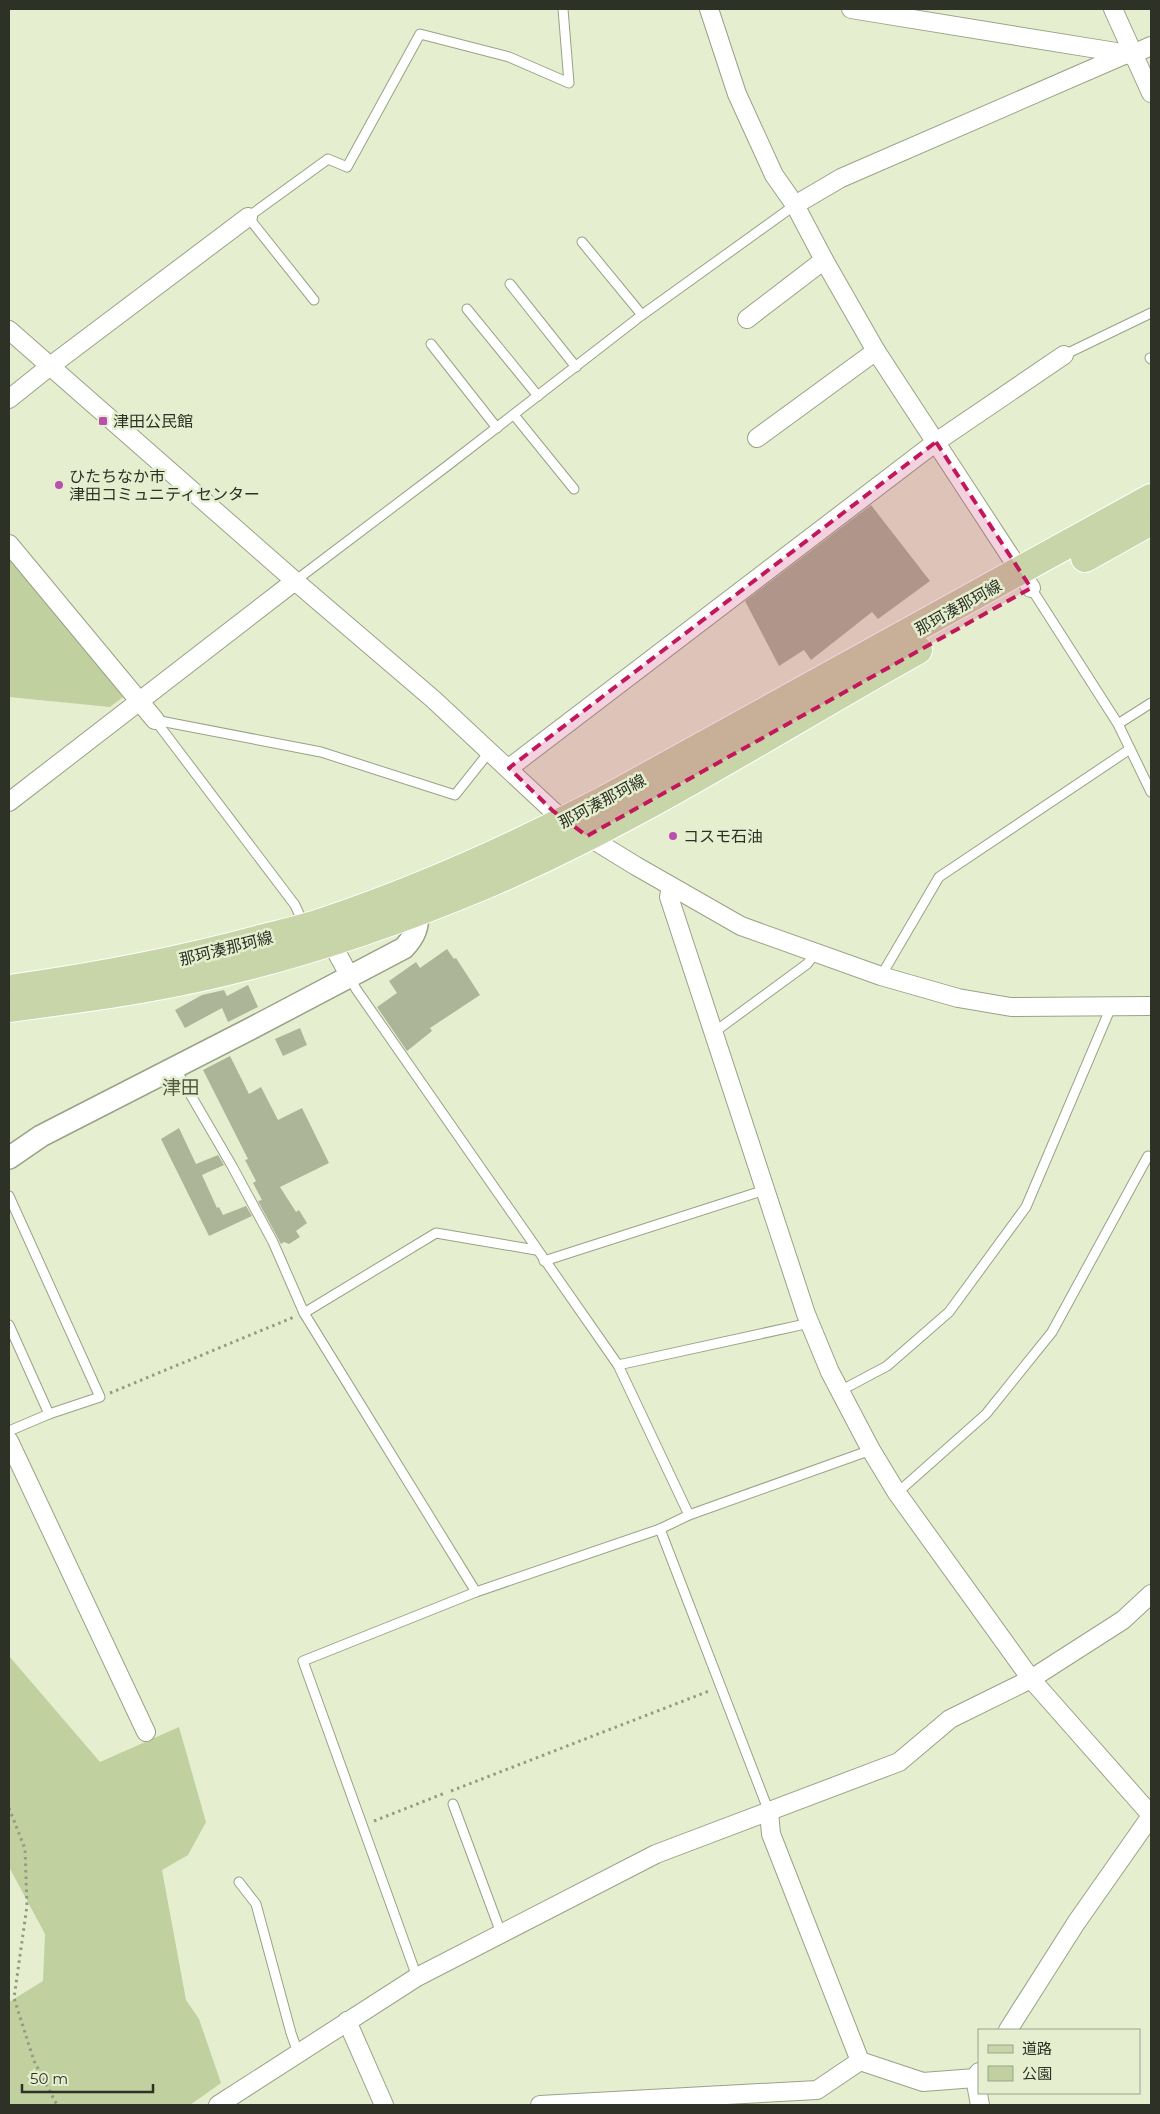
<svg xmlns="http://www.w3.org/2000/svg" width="1160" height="2114" font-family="Montserrat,'Noto Sans JP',sans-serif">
  <rect width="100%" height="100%" fill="#e5efd0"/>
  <g fill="#c1d09f">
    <path d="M 9,554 L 127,694 L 110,707 L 9,697 Z"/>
    <path d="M 9,1656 L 100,1762 L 179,1727 L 206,1822 L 188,1855 L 162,1870 L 186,2000 L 199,2019 L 221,2083 L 190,2105 L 9,2105 L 9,2002 L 43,1981 L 45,1934 L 9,1867 Z"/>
  </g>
  <g fill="#acb598">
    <path d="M 871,505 L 930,581 L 878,619 L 872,612 L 811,660 L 804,650 L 779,666 L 745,601 Z"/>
    <path d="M 447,949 L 454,959 L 456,958 L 480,995 L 430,1028 L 432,1031 L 407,1051 L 377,1007 L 397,993 L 389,981 L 416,962 L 420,968 Z"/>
    <path d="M 248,985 L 258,1007 L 228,1022 L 222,1008 L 185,1028 L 175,1010 L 202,995 L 224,990 L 227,996 Z"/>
    <path d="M 300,1028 L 307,1045 L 283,1056 L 275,1039 Z"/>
    <path d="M 230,1056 L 249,1094 L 261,1087 L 278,1120 L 302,1108 L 329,1163 L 280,1187 L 296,1212 L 299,1210 L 307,1223 L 296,1231 L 300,1237 L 289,1244 L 284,1242 L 281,1244 L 258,1201 L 262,1200 L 253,1183 L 256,1181 L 245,1160 L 248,1159 L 203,1070 Z"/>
    <path d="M 179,1128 L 196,1164 L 218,1155 L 224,1165 L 202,1175 L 217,1208 L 219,1207 L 223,1215 L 246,1206 L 252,1216 L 209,1236 L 161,1139 Z"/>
  </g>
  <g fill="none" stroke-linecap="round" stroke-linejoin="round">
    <g stroke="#99a286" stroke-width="11">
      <g id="service">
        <path d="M 582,242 L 642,315"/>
        <path d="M 510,284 L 576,367"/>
        <path d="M 314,300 L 248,217 L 328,159 L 347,167 L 420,34 L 509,57 L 569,83 L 563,9"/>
        <path d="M 467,309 L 538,396"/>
        <path d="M 431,344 L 497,428"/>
        <path d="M 1064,355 L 1151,313"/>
        <path d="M 1150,358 L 1151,359"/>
        <path d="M 514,415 L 574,489"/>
        <path d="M 295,581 L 447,466 L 642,315 L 795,205"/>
        <path d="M 1031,588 L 1118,724 L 1151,792"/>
        <path d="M 155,720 L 321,752 L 455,795 L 490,751"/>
        <path d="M 155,720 L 295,905 L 304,925"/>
        <path d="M 1118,724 L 1151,703"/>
        <path d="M 881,976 L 939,877 L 1130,749"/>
        <path d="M 350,977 L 356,989 L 618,1365 L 689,1515"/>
        <path d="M 713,1033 L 807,964 L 815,954"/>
        <path d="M 175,1068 L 232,1166 L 273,1242 L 304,1313 L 476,1592"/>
        <path d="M 9,1196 L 100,1397 L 49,1414 L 9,1325"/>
        <path d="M 544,1261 L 765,1190"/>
        <path d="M 304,1313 L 436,1233 L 536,1250"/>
        <path d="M 618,1365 L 810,1323"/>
        <path d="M 840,1391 L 887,1366 L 949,1312 L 1026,1207 L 1111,1007"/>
        <path d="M 9,1431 L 49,1414"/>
        <path d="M 897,1493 L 986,1414 L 1052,1332 L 1148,1156"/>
        <path d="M 660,1529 L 769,1812"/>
        <path d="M 453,1804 L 501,1933"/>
        <path d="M 239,1882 L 256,1904 L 291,2033 L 298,2053"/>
        <path d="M 417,1977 L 303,1661 L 476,1592 L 660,1529 L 689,1515 L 871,1450"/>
      </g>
    </g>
    <g stroke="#99a286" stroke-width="20">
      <g id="minor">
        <path d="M 709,9 L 737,94 L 774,175 L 795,205 L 824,260 L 876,351 L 1031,588"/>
        <path d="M 851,9 L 1116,52 L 1124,55"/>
        <path d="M 1113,9 L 1151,93"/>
        <path d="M 795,205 L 841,178 L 1124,55 L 1133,54 L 1151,46"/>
        <path d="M 747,319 L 824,260"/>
        <path d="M 9,330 L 295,581 L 433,699 L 553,811 L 587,836 L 636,866 L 741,926 L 881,976 L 958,998 L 1011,1007 L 1151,1006"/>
        <path d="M 9,399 L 49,367 L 248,217"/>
        <path d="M 757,438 L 876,351"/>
        <path d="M 9,544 L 155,720"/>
        <path d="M 509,768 L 936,442 L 1064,355"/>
        <path d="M 9,802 L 295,581"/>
        <path d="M 671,886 L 669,897 L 806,1314 L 830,1372 L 871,1450 L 897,1493 L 1031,1679 L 1151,1815"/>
        <path d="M 331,942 L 350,977"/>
        <path d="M 9,1441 L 146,1732"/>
        <path d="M 769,1812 L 771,1834 L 860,2061 L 923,2082 L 975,2078"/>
        <path d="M 347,2021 L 384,2105"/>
        <path d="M 1008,2030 L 1076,1923 L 1151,1816"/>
        <path d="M 979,2072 L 975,2078 L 980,2105"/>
        <path d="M 218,2105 L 417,1977 L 656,1854 L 899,1762 L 950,1719 L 1031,1679 L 1123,1620 L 1151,1594"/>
        <path d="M 540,2105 L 817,2090 L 860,2061"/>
      </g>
    </g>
    <g stroke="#99a286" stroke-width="24">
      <path id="tertiary" d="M 9,1158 L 41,1136 L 252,1028 L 404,948 C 415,936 418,928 418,912"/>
    </g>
    <g stroke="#fff" stroke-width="30">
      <g id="primary">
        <path d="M 1085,558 L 1151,521"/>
        <path d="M 9,989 C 95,977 180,961 264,938 C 284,933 304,929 323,922 C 422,889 517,846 610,797 L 1151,498"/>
        <path d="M 9,1008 C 55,1002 101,996 146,988 C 261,968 380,929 487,884 C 637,820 776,729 918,650"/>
      </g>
    </g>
    <g stroke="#949b85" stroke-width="3" stroke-dasharray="2.5 4" stroke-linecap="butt">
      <path d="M 110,1393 L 294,1317"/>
      <path d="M 451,1791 L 709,1691"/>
      <path d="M 9,1808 L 25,1849 L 27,1906 L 14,1998 L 34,2061 L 57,2105"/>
      <path d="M 374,1821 L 445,1793"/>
    </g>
    <use href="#service" stroke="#fff" stroke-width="9"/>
    <use href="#minor" stroke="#fff" stroke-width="18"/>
    <use href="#tertiary" stroke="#fff" stroke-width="21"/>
    <use href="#primary" stroke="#c8d5a8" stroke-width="28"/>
  </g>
  <path fill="#c2185b" fill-opacity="0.2" stroke="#c2185b" stroke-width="4" stroke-dasharray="10 6" stroke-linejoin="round" d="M 936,442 L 1031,588 L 587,836 L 553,811 L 509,768 Z"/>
  <g fill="#ba4fb0" stroke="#e5efd0" stroke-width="2">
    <rect x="98" y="416" width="10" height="10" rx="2.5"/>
    <circle cx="59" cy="485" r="5"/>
    <circle cx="673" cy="836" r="5"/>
  </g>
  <g text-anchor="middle" stroke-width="5" stroke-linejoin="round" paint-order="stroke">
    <g font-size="16" fill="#2e3226" stroke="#e5efd0" text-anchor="start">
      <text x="113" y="427">津田公民館</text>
      <text x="69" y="482">ひたちなか市<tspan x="69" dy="18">津田コミュニティセンター</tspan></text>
      <text x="683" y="842">コスモ石油</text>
    </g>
    <g font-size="16" fill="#2e3226" stroke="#e5efd0">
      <text transform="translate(958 607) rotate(-29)" y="6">那珂湊那珂線</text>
      <text transform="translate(602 801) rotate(-28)" y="6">那珂湊那珂線</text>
      <text transform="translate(226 948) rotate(-14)" y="6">那珂湊那珂線</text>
    </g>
    <g font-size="19" fill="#535b41" stroke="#e5efd0">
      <text x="181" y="1094">津田</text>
    </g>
  </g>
  <rect width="1160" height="2114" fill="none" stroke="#2e3226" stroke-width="20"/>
  <rect x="978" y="2029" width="162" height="65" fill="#e5efd0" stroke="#9ca38c"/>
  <rect x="988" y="2045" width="25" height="8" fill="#c8d5a8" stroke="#9ca38c"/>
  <text x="1022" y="2054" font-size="15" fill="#2e3226">道路</text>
  <rect x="988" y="2066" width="25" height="15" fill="#c1d09f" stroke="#9ca38c"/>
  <text x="1022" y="2079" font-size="15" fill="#2e3226">公園</text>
  <path d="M22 2084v8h131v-8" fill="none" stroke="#2e3226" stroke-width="2.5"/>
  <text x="30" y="2084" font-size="15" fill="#2e3226" stroke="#e5efd0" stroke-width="4" paint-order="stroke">50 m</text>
</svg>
